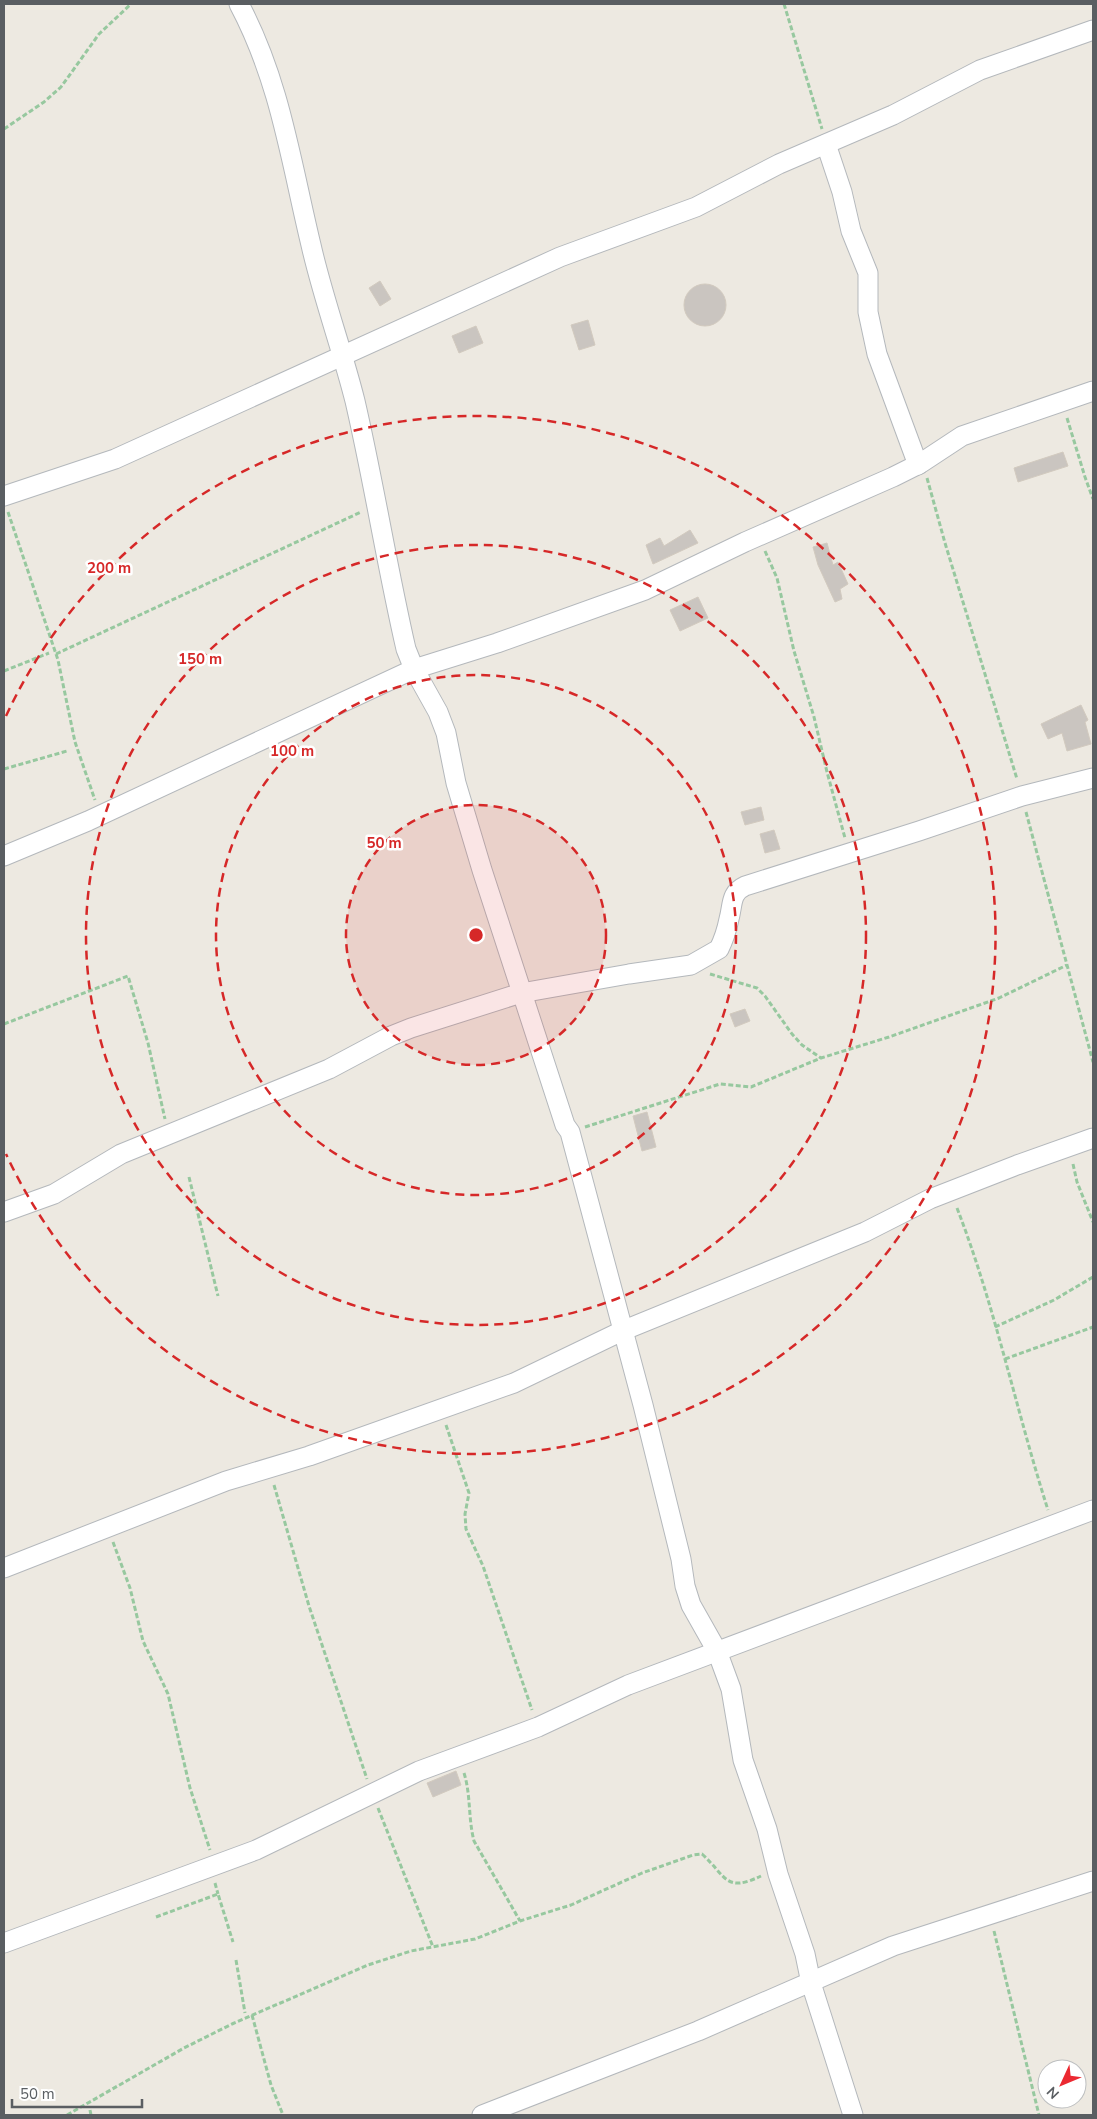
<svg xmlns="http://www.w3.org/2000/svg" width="1097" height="2119" font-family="'Nunito Sans',sans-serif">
  <rect width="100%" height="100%" fill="#ede9e1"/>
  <g fill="#cac5c0" stroke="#d2cabf">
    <path d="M 380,281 L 391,299 L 380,306 L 369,288 Z"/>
    <circle cx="705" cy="305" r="21"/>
    <path d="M 588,320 L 595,345 L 579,350 L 571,325 Z"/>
    <path d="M 476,326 L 483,343 L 459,353 L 452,336 Z"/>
    <path d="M 1063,452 L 1068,466 L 1018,482 L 1014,468 Z"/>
    <path d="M 690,530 L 698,543 L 653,564 L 646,545 L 660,538 L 664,546 Z"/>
    <path d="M 827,543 L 833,565 L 838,562 L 848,584 L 840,589 L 842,599 L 835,602 L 818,565 L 813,547 Z"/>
    <path d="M 698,597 L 708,618 L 680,631 L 670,610 Z"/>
    <path d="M 1081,705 L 1088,720 L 1085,722 L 1091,744 L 1067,751 L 1062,733 L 1048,739 L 1041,724 Z"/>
    <path d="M 761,807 L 764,820 L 745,825 L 741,812 Z"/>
    <path d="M 774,830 L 780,849 L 765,853 L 760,834 Z"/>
    <path d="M 745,1009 L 750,1021 L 735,1027 L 730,1014 Z"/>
    <path d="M 647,1112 L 656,1147 L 642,1151 L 633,1116 Z"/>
    <path d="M 456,1771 L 461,1785 L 433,1797 L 427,1783 Z"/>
  </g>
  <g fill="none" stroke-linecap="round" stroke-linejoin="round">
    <g stroke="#b4b8bc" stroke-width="21">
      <g id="minor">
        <path d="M 239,4 C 280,81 291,162 311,245 C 323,298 342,349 355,401 C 374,483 387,567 406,649 L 414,669 L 438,712 L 446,733 L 456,783 L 482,870 L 565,1125 L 570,1132 L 643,1405 L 681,1559 L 685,1586 L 691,1605 L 717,1651 L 731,1689 L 743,1760 L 767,1829 L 778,1874 L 805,1954 L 811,1983 L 853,2115"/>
        <path d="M 826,144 L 842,192 L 851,231 L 868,273 L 868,312 L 877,354 L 918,465"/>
        <path d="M 4,496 L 115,459 L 560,257 L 696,207 L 779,164 L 893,115 L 980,70 L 1093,30"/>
        <path d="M 4,856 L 88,821 L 414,669 L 497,643 L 645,590 L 745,542 L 893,477 L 921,463 L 962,436 L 1093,391"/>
        <path d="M 4,1212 L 54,1194 L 121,1154 L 329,1069 L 391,1036 L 411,1028 L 521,993 L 629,974 L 691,965 L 719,949 C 724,939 727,929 729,919 C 733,905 730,893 745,886 L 919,831 L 1022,796 L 1093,778"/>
        <path d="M 4,1568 L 226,1481 L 309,1456 L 514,1383 L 622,1331 L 865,1232 L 930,1199 L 1017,1165 L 1093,1138"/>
        <path d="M 4,1943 L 256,1850 L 419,1771 L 538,1727 L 628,1685 L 1093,1510"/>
        <path d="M 482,2115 L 698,2031 L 893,1946 L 1093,1881"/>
      </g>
    </g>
    <g stroke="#97c89f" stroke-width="3" stroke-dasharray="5 2.5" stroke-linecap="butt">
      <path d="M 784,4 L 822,129"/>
      <path d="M 4,129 L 44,102 L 61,87 L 99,34 L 131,4"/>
      <path d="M 1067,418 L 1085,477 L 1093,499"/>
      <path d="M 927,478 L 945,543 L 1017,779"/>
      <path d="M 8,512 L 58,660 L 75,742 L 95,800"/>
      <path d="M 765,551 L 777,578 L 794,651 L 814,717 L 827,772 L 845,838"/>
      <path d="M 56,654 L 361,512"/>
      <path d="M 4,671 L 49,653"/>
      <path d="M 4,769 L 67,751"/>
      <path d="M 1026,812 L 1093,1062"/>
      <path d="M 710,974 L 757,988 L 765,996 L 792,1034 L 802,1045 L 821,1058"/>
      <path d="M 4,1024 L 128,976 L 148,1043 L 165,1119"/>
      <path d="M 585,1127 L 720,1084 L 751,1087 L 821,1058 L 889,1037 L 999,998 L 1067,965"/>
      <path d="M 1073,1164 L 1077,1182 L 1093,1222"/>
      <path d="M 189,1177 L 218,1296"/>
      <path d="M 957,1208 C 995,1306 1016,1410 1048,1510"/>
      <path d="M 995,1327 L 1054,1300 L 1093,1277"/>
      <path d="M 1005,1359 L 1093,1327"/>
      <path d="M 446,1425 L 469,1493 L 465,1514 L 466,1529 L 483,1566 L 532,1710"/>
      <path d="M 274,1485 L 309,1606 L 367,1779"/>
      <path d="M 113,1542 L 130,1588 L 143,1641 L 168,1694 L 190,1788 L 210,1850"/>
      <path d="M 464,1773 C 471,1795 468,1818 474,1841 L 520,1921"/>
      <path d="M 378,1808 L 433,1947"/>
      <path d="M 215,1883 L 218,1894"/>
      <path d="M 156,1917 L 218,1894 L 233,1942"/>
      <path d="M 994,1931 L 1039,2115"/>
      <path d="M 236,1960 L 245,2013"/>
      <path d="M 252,2015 L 271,2085 L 283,2115"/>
      <path d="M 90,2110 L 91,2115"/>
      <path d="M 67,2115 L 184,2048 L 232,2024 L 368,1965 L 411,1951 L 475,1939 L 520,1921 L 571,1905 L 642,1873 L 693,1855 L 702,1854 C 727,1877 725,1893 761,1876"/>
    </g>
    <use href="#minor" stroke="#fff" stroke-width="19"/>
  </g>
  <circle cx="476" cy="935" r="130" fill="#d62828" fill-opacity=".12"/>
  <g fill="none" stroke="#d62828" stroke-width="2.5" stroke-dasharray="9 6">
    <circle cx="476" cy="935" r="130"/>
    <circle cx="476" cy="935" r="260"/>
    <circle cx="476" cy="935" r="390"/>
    <path d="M6 716A519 519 0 1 1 6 1154"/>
  </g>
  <circle cx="476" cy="935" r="8" fill="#d62828" stroke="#fff" stroke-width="2.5"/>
  <g font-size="15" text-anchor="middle" font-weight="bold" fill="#d62828" stroke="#fff" stroke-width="5" stroke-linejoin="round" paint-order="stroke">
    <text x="109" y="573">200 m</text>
    <text x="200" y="664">150 m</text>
    <text x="292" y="756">100 m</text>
    <text x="384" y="848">50 m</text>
  </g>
  <rect width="1097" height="2119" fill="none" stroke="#5a5e62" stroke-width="10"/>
  <g transform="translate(1062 2084) rotate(226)"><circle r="24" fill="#ffffff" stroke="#bdbfc0"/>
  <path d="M0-4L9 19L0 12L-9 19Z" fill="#eb2931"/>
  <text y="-8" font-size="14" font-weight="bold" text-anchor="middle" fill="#5a5e62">N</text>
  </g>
  <path d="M12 2099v8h130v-8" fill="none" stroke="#5a5e62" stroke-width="2.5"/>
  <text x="20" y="2099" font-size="15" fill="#5a5e62" stroke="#ffffff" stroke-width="4" paint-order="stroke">50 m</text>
</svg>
